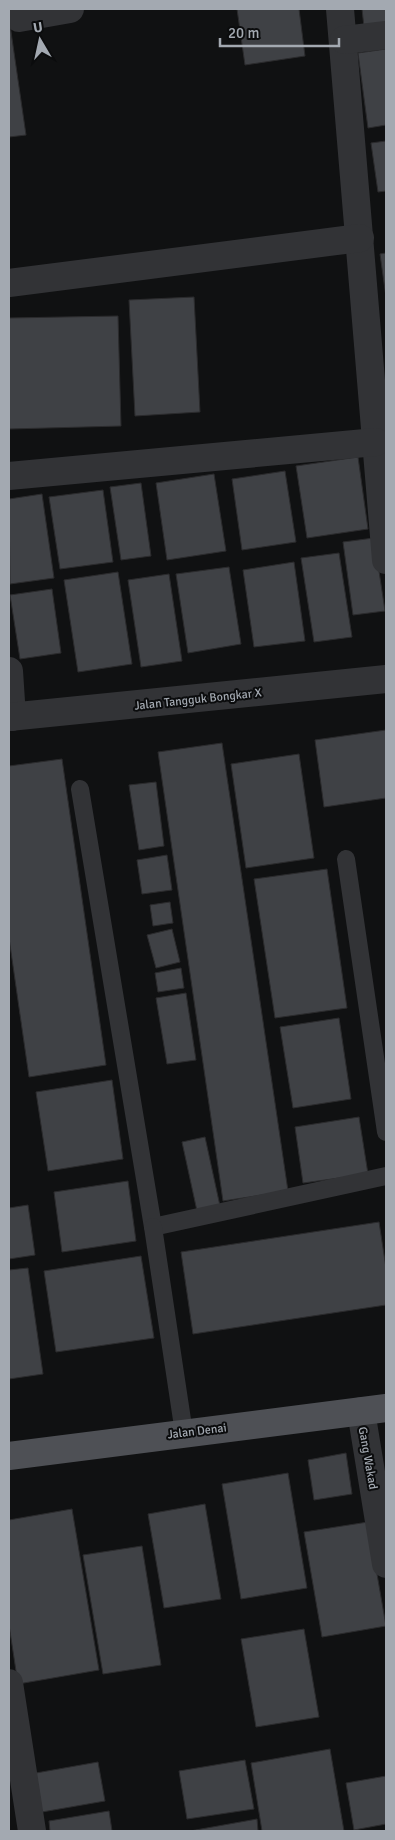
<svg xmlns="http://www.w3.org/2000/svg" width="395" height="1840" font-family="Signika,sans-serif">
  <rect width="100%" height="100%" fill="#101112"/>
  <g fill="#3f4145" stroke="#2b2b2d">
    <path d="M 237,9 L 299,9 L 305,56 L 245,65 Z"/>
    <path d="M 362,9 L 386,9 L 386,23 L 364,27 Z"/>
    <path d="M 9,18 L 26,135 L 9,137 Z"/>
    <path d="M 386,49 L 386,125 L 368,128 L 358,53 Z"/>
    <path d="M 386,141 L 386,191 L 378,192 L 371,143 Z"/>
    <path d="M 386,253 L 386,297 L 380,254 Z"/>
    <path d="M 194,297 L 200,412 L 135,416 L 129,300 Z"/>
    <path d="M 118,316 L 121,426 L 9,429 L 9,318 Z"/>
    <path d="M 358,457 L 368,529 L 307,538 L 296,466 Z"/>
    <path d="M 285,471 L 296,542 L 242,550 L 232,479 Z"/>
    <path d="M 214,474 L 226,551 L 167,560 L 156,483 Z"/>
    <path d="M 141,483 L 151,556 L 121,560 L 110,487 Z"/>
    <path d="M 103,490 L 113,562 L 60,569 L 49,497 Z"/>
    <path d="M 42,494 L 54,578 L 10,584 L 9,499 Z"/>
    <path d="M 374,538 L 385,611 L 353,615 L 343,542 Z"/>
    <path d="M 339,553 L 352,637 L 314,642 L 301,558 Z"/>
    <path d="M 294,562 L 305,641 L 254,647 L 243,570 Z"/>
    <path d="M 229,567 L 241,644 L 188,653 L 176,574 Z"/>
    <path d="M 118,572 L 132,664 L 78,672 L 64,580 Z"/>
    <path d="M 169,574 L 182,661 L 141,667 L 128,580 Z"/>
    <path d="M 52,589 L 61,653 L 20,659 L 10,595 Z"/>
    <path d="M 386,730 L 386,798 L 324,807 L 315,740 Z"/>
    <path d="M 222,743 L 288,1191 L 223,1201 L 158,752 Z"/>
    <path d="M 299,754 L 314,858 L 246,868 L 231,764 Z"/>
    <path d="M 62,759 L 106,1065 L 29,1077 L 9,938 L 9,766 Z"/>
    <path d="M 156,782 L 164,846 L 139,850 L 129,785 Z"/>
    <path d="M 167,855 L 172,890 L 142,894 L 137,860 Z"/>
    <path d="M 327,869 L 347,1008 L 275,1018 L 254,879 Z"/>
    <path d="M 170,902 L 173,923 L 153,926 L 150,905 Z"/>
    <path d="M 172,929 L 180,962 L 156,968 L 147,935 Z"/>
    <path d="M 181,968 L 184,988 L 158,992 L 155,973 Z"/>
    <path d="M 186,993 L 196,1060 L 167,1064 L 156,998 Z"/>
    <path d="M 339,1018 L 351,1099 L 293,1108 L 280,1027 Z"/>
    <path d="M 112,1080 L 123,1159 L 48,1171 L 36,1092 Z"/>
    <path d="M 359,1117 L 368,1174 L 303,1183 L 295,1127 Z"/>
    <path d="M 205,1137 L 220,1206 L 197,1211 L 182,1142 Z"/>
    <path d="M 128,1181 L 136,1241 L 62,1252 L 54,1192 Z"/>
    <path d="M 28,1205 L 35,1255 L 9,1259 L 9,1208 Z"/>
    <path d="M 379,1222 L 386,1268 L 386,1305 L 193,1334 L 181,1252 Z"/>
    <path d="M 141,1256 L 154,1338 L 56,1352 L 44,1271 Z"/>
    <path d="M 28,1268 L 43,1374 L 9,1379 L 9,1270 Z"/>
    <path d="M 346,1453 L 352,1494 L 314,1500 L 308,1460 Z"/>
    <path d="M 288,1473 L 307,1588 L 241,1599 L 222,1484 Z"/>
    <path d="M 205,1504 L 221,1599 L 164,1608 L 148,1514 Z"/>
    <path d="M 72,1509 L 99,1670 L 18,1684 L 9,1625 L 9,1520 Z"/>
    <path d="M 368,1522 L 386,1626 L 322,1637 L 304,1532 Z"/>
    <path d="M 142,1546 L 161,1665 L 103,1674 L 83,1555 Z"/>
    <path d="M 304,1629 L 319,1717 L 256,1727 L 241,1639 Z"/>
    <path d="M 330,1749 L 344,1831 L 262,1831 L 251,1763 Z"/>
    <path d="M 245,1760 L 254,1809 L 187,1819 L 179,1771 Z"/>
    <path d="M 98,1762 L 105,1801 L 42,1812 L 36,1773 Z"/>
    <path d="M 386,1776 L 386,1824 L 354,1830 L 346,1783 Z"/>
    <path d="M 109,1811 L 112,1831 L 50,1831 L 49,1821 Z"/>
    <path d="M 257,1819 L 258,1831 L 190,1831 Z"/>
  </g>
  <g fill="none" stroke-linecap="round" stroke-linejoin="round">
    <g stroke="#323336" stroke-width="18">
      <path d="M 80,789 L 153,1227 L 386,1176"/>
      <path d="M 346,859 L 386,1132"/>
      <path d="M 153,1227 L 184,1433"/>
    </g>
    <g stroke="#323336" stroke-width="28">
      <path d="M 340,9 L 386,560"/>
      <path d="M 19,18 L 70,9"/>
      <path d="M 344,40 L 386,35"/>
      <path d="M 9,283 L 360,238"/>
      <path d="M 9,476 L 376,442"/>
      <path d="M 9,671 L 12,717"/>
      <path d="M 9,717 L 386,679"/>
      <path d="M 361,1411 L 386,1564"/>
      <path d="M 9,1683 L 32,1831"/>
    </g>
    <path stroke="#4e5055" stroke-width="28" d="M 9,1456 L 386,1408"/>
  </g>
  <g text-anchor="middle" stroke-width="4" stroke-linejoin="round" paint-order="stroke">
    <g font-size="12" fill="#a3a9b1" stroke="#0b0c0d">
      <text transform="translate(198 699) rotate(-6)" y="4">Jalan Tangguk Bongkar X</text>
      <text transform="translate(197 1431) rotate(-7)" y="4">Jalan Denai</text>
      <text transform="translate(368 1458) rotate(80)" y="4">Gang Wakad</text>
    </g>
  </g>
  <rect width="395" height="1840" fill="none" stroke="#a3a9b1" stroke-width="20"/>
  <g transform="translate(40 40) rotate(351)" stroke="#0b0c0d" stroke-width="4" paint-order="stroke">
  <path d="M0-4L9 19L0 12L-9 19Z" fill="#a3a9b1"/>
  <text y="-8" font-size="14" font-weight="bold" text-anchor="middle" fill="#a3a9b1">U</text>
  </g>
  <path d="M220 38v8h119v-8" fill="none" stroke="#a3a9b1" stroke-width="2.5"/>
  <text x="228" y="38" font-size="15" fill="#a3a9b1" stroke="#0b0c0d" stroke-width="4" paint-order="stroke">20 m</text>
</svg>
